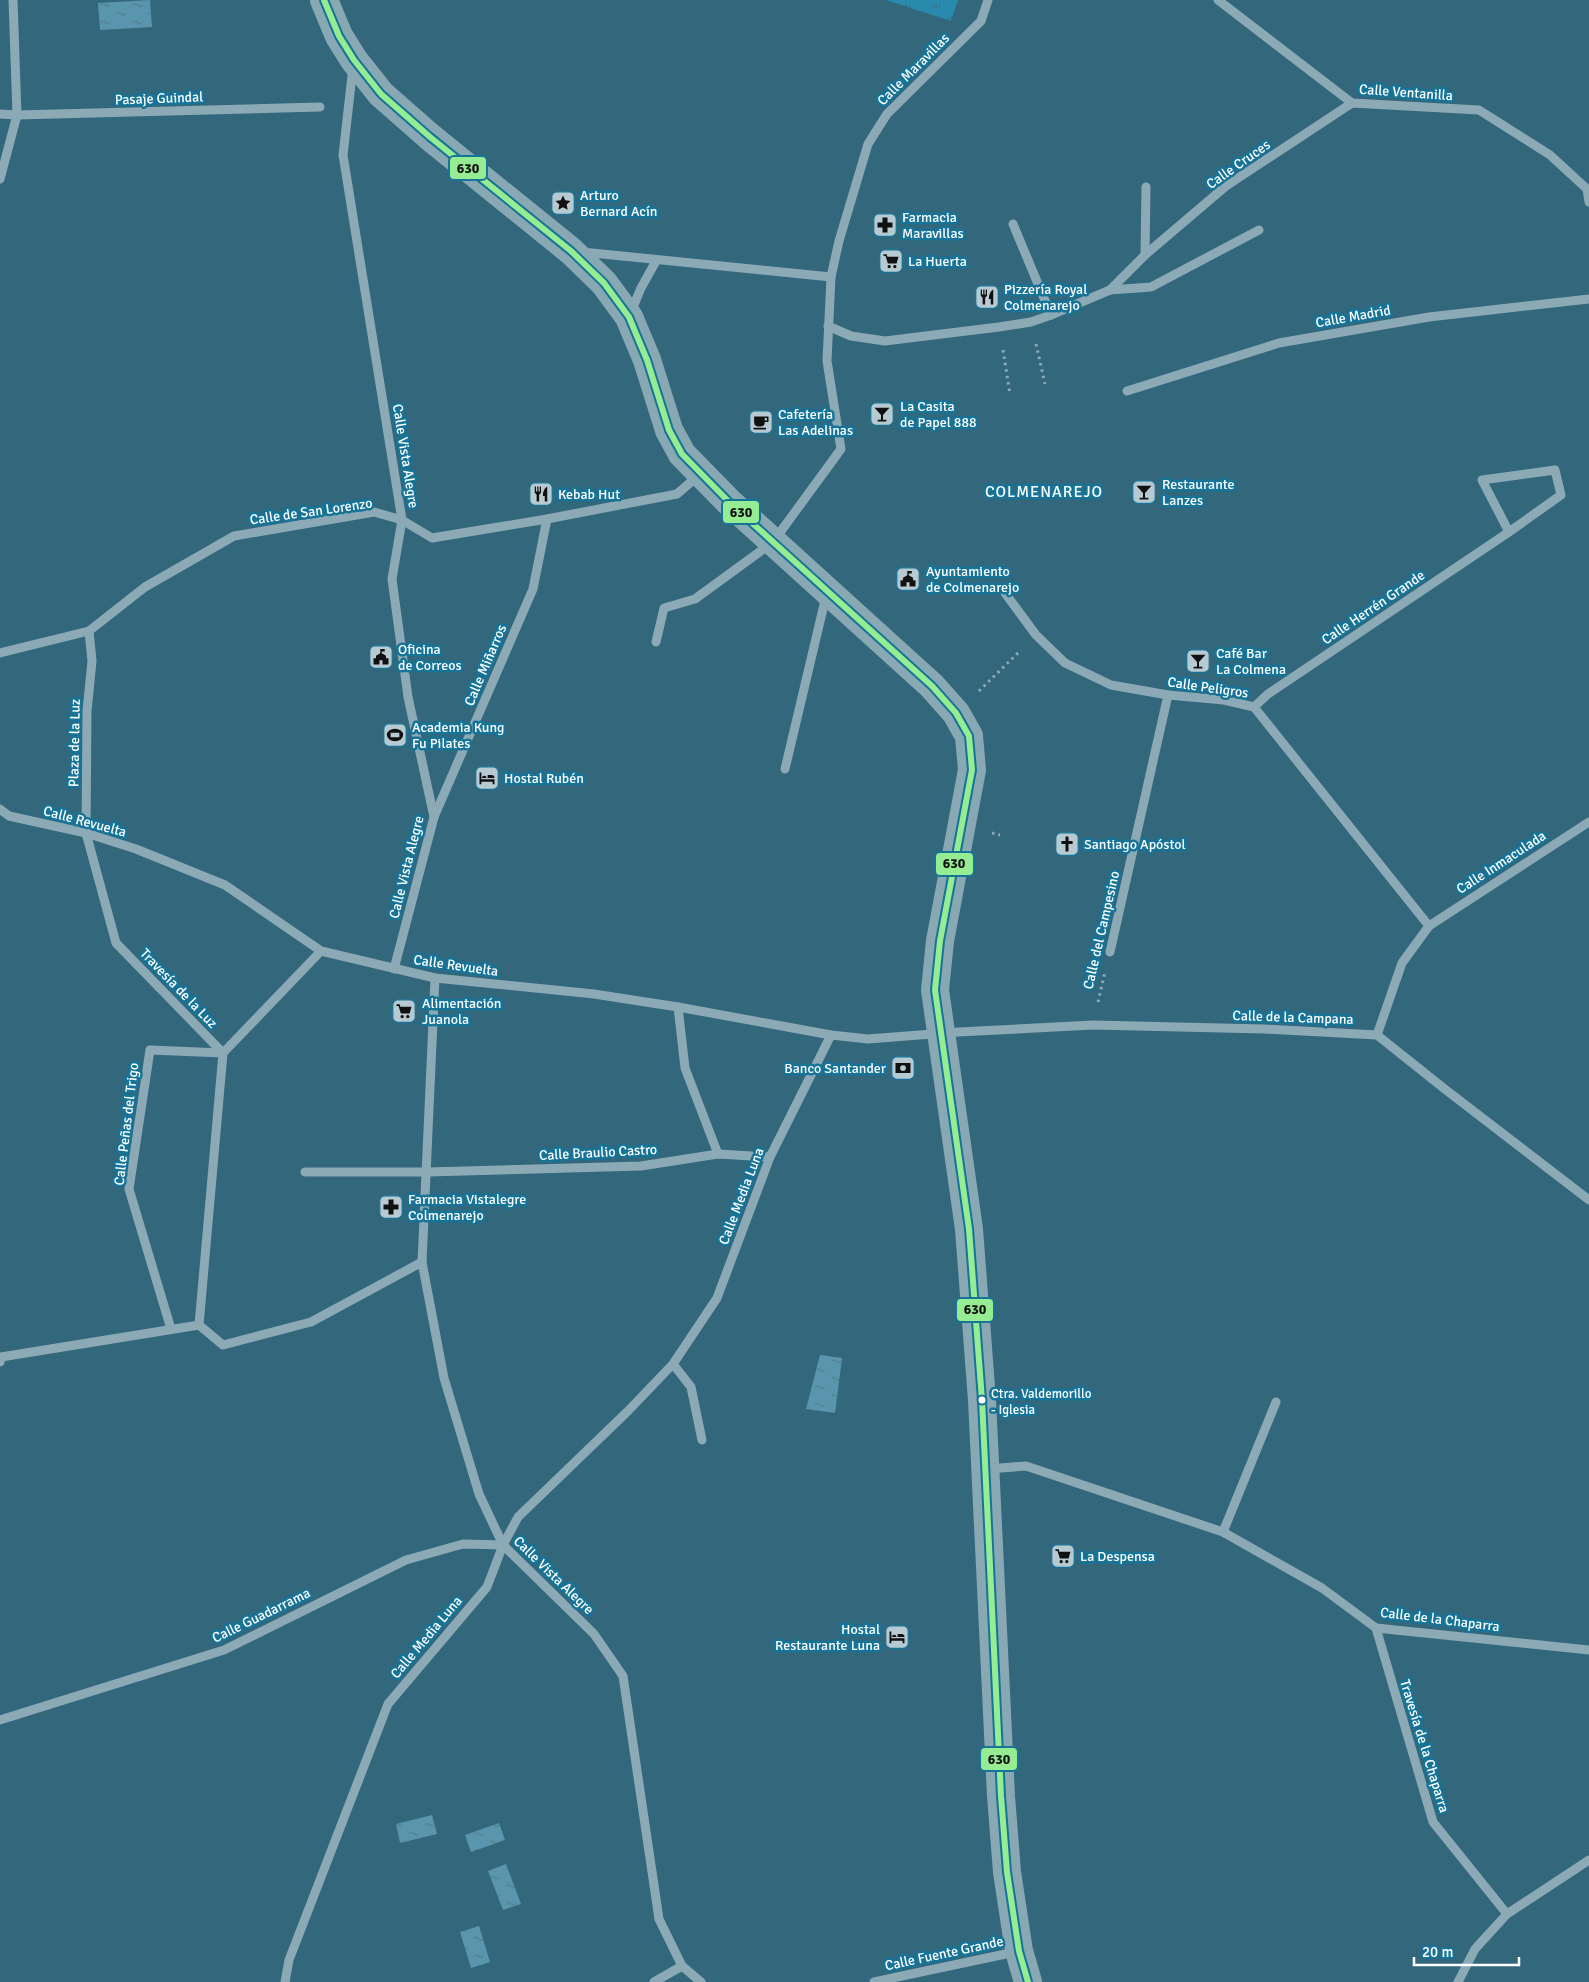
<svg xmlns="http://www.w3.org/2000/svg" width="1589" height="1982" font-family="Signika,sans-serif">
  <defs>
    <pattern id="grass-tufts" width="24" height="20" patternUnits="userSpaceOnUse" patternTransform="scale(1.25)"><rect width="24" height="20" fill="#288aad"/><path d="M3 7l-1-3M5 7V3M7 7l1-3M15 17l-1-3M17 17v-4M19 17l1-3" fill="none" stroke="#367186"/></pattern>
    <pattern id="water-ripples" width="26" height="14" patternUnits="userSpaceOnUse" patternTransform="scale(1.25)"><rect width="26" height="14" fill="#5996ad"/><path d="M2 4q2-2 4 0t4 0M15 11q2-2 4 0t4 0" fill="none" stroke="#547c8b"/></pattern>
  </defs>
  <rect width="100%" height="100%" fill="#33677b"/>
  <path fill="url(#grass-tufts)" d="M 886,0 L 958,0 L 951,21 Z"/>
  <g fill="url(#water-ripples)">
    <path d="M 150,0 L 152,27 L 100,30 L 98,3 Z"/>
    <path d="M 820,1355 L 842,1358 L 835,1413 L 806,1409 Z"/>
    <path d="M 432,1815 L 437,1834 L 400,1843 L 396,1824 Z"/>
    <path d="M 499,1823 L 505,1840 L 471,1852 L 465,1835 Z"/>
    <path d="M 506,1864 L 521,1904 L 503,1910 L 488,1871 Z"/>
    <path d="M 479,1926 L 490,1962 L 471,1968 L 460,1932 Z"/>
  </g>
  <g fill="none" stroke-linecap="round" stroke-linejoin="round">
    <g stroke="#8baab6" stroke-width="3" stroke-dasharray="2.5 4" stroke-linecap="butt">
      <path d="M 1036,344 L 1045,384"/>
      <path d="M 1003,350 L 1010,394"/>
      <path d="M 979,691 L 1021,650"/>
      <path d="M 992,833 L 1000,835"/>
      <path d="M 1098,1002 L 1105,972"/>
    </g>
    <g stroke="#8baab6" stroke-width="9">
      <path d="M 1218,0 L 1352,103 L 1479,110 L 1550,155 L 1587,189 L 1589,202"/>
      <path d="M 353,67 L 343,155 L 402,520 L 392,579 L 408,697 L 434,817 L 394,969"/>
      <path d="M 0,114 L 17,115 L 320,107"/>
      <path d="M 0,179 L 17,115 L 13,0"/>
      <path d="M 1013,224 L 1051,315"/>
      <path d="M 582,252 L 831,277"/>
      <path d="M 1145,255 L 1146,187"/>
      <path d="M 1110,290 L 1151,287 L 1259,230"/>
      <path d="M 631,312 L 641,288 L 656,261"/>
      <path d="M 828,326 L 851,336 L 885,341 L 999,327 L 1031,322 L 1051,315 L 1110,290 L 1145,255 L 1226,186 L 1352,103"/>
      <path d="M 1127,391 L 1279,343 L 1429,317 L 1589,299"/>
      <path d="M 1005,593 L 1036,635 L 1065,663 L 1111,685 L 1168,695 L 1224,700 L 1254,707 L 1429,926"/>
      <path d="M 89,631 L 92,661 L 87,711 L 86,833 L 116,943 L 223,1053"/>
      <path d="M 656,642 L 664,608 L 695,599 L 773,542 L 841,449 L 827,361 L 831,277 L 839,241 L 868,144 L 887,114 L 981,21 L 988,0"/>
      <path d="M 0,653 L 89,631 L 145,587 L 234,536 L 374,512 L 402,520 L 432,538 L 547,519 L 677,494 L 699,475"/>
      <path d="M 1254,707 L 1268,694 L 1509,532 L 1561,495 L 1555,470 L 1482,480 L 1509,532"/>
      <path d="M 785,769 L 826,596"/>
      <path d="M 0,809 L 9,816 L 86,833 L 136,849 L 225,885 L 321,951 L 435,978 L 594,994 L 678,1007 L 831,1035 L 868,1039 L 958,1032 L 1093,1025 L 1264,1029 L 1377,1035 L 1446,1090 L 1589,1200"/>
      <path d="M 434,817 L 533,589 L 547,519"/>
      <path d="M 1110,952 L 1168,695"/>
      <path d="M 435,978 L 422,1262 L 444,1378 L 479,1494 L 503,1545 L 594,1634 L 623,1676 L 659,1919 L 682,1966 L 701,1982"/>
      <path d="M 678,1007 L 685,1068 L 718,1154"/>
      <path d="M 1377,1035 L 1402,963 L 1429,926 L 1589,822"/>
      <path d="M 305,1172 L 427,1172 L 641,1166 L 718,1154 L 770,1157"/>
      <path d="M 199,1325 L 223,1345 L 311,1322 L 422,1262"/>
      <path d="M 171,1329 L 129,1189 L 150,1050 L 223,1053"/>
      <path d="M 0,1362 L 1,1357 L 199,1325 L 223,1053 L 321,951"/>
      <path d="M 673,1364 L 691,1387 L 702,1440"/>
      <path d="M 988,1469 L 1026,1466 L 1223,1532 L 1322,1588 L 1376,1628 L 1589,1650"/>
      <path d="M 1223,1532 L 1276,1402"/>
      <path d="M 1376,1628 L 1433,1822 L 1507,1914"/>
      <path d="M 0,1720 L 224,1650 L 406,1560 L 463,1544 L 503,1545"/>
      <path d="M 285,1982 L 289,1960 L 388,1704 L 487,1587 L 503,1545 L 518,1517 L 628,1411 L 673,1364 L 717,1298 L 770,1157 L 831,1035"/>
      <path d="M 654,1982 L 682,1966"/>
      <path d="M 874,1982 L 1015,1952"/>
      <path d="M 1458,1982 L 1475,1949 L 1507,1914 L 1589,1860"/>
    </g>
    <path stroke="#88a8b4" stroke-width="28" d="M 324,0 L 339,36 L 354,60 L 381,94 L 430,137 L 571,251 L 604,283 L 629,317 L 647,360 L 669,430 L 682,454 L 729,502 L 932,686 L 956,713 L 969,736 L 972,770 L 940,941 L 935,990 L 969,1229 L 982,1400 L 1001,1796 L 1007,1872 L 1019,1951 L 1028,1982"/>
    <g stroke="#167498" stroke-width="10">
      <path id="bus-1" d="M 324,0 L 339,36 L 354,60 L 381,94 L 430,137 L 571,251 L 604,283 L 629,317 L 647,360 L 669,430 L 682,454 L 729,502 L 932,686 L 956,713 L 969,736 L 972,770 L 940,941 L 935,990 L 969,1229 L 982,1400 L 1001,1796 L 1007,1872 L 1019,1951 L 1028,1982"/>
    </g>
    <use href="#bus-1" stroke="#95ec92" stroke-width="6"/>
  </g>
  <defs>
    <g id="sight-square" transform="scale(1.25)"><rect x="-9" y="-9" width="18" height="18" rx="4" fill="#b8cad1" stroke="#167498"/><path d="M0-6L1.8-2.2L6-1.7L2.9 1.2L3.7 5.4L0 3.3L-3.7 5.4L-2.9 1.2L-6-1.7L-1.8-2.2Z" fill="#111"/></g>
    <g id="pharmacy-square" transform="scale(1.25)"><rect x="-9" y="-9" width="18" height="18" rx="4" fill="#b8cad1" stroke="#167498"/><path d="M-2-6h4v4h4v4h-4v4h-4v-4h-4v-4h4Z" fill="#111"/></g>
    <g id="supermarket-square" transform="scale(1.25)"><rect x="-9" y="-9" width="18" height="18" rx="4" fill="#b8cad1" stroke="#167498"/><path d="M-6-5.5h2.5l.6 2H6L4.5 2H-2.5L-4.4-4H-6ZM-1.5 3.2a1.3 1.3 0 1 0 .1 0ZM3 3.2a1.3 1.3 0 1 0 .1 0Z" fill="#111"/></g>
    <g id="restaurant-square" transform="scale(1.25)"><rect x="-9" y="-9" width="18" height="18" rx="4" fill="#b8cad1" stroke="#167498"/><path d="M-5-6h1v4h1v-4h1v4h1v-4h1v5L-1.5 .5V6h-2V.5L-5-1ZM5-6V6H3V1.5H1.5Q1.5-4 5-6Z" fill="#111"/></g>
    <g id="bar-square" transform="scale(1.25)"><rect x="-9" y="-9" width="18" height="18" rx="4" fill="#b8cad1" stroke="#167498"/><path d="M-6-5H6L.8 .8V4.5H3.5V6h-7V4.5H-.8V.8Z" fill="#111"/></g>
    <g id="cafe-square" transform="scale(1.25)"><rect x="-9" y="-9" width="18" height="18" rx="4" fill="#b8cad1" stroke="#167498"/><path d="M-5.5-4.5H6V0H3Q3 3.5 0 3.5H-2.5Q-5.5 3.5-5.5 0ZM3-3.2v2h1.7v-2ZM-6 4.5H4V6H-6Z" fill="#111"/></g>
    <g id="civic-square" transform="scale(1.25)"><rect x="-9" y="-9" width="18" height="18" rx="4" fill="#b8cad1" stroke="#167498"/><path d="M-.6-6.5H3V-4.5H.6V-3L4-1V1h2V6H-6V1h2V-1L-.6-3ZM-1.2 2.5V6h2.4V2.5Z" fill="#111"/></g>
    <g id="stadium-square" transform="scale(1.25)"><rect x="-9" y="-9" width="18" height="18" rx="4" fill="#b8cad1" stroke="#167498"/><path d="M0-5a6.5 5 0 1 0 0 10a6.5 5 0 1 0 0-10ZM-3.5-1.8h7v3.6h-7Z" fill="#111"/></g>
    <g id="hotel-square" transform="scale(1.25)"><rect x="-9" y="-9" width="18" height="18" rx="4" fill="#b8cad1" stroke="#167498"/><path d="M-6-4.5h1.5V1H6V5H4.5V3h-9V5H-6ZM-4 0a1.8 1.8 0 1 1 3.6 0ZM.5 0V-2.5h3Q6-2.5 6 0Z" fill="#111"/></g>
    <g id="church-square" transform="scale(1.25)"><rect x="-9" y="-9" width="18" height="18" rx="4" fill="#b8cad1" stroke="#167498"/><path d="M-1.2-6h2.4v3.5h3.3v2.4h-3.3V6h-2.4V-.1h-3.3v-2.4h3.3Z" fill="#111"/></g>
    <g id="bank-square" transform="scale(1.25)"><rect x="-9" y="-9" width="18" height="18" rx="4" fill="#b8cad1" stroke="#167498"/><path d="M-6-4H6V4H-6ZM0-2.3a2.3 2.3 0 1 0 0 4.6a2.3 2.3 0 1 0 0-4.6Z" fill="#111"/></g>
  </defs>
  <g fill-rule="evenodd">
    <use href="#sight-square" x="563" y="203"/>
    <use href="#pharmacy-square" x="885" y="225"/>
    <use href="#supermarket-square" x="891" y="261"/>
    <use href="#restaurant-square" x="987" y="297"/>
    <use href="#bar-square" x="882" y="414"/>
    <use href="#cafe-square" x="761" y="422"/>
    <use href="#bar-square" x="1144" y="492"/>
    <use href="#restaurant-square" x="541" y="494"/>
    <use href="#civic-square" x="908" y="579"/>
    <use href="#civic-square" x="381" y="657"/>
    <use href="#bar-square" x="1198" y="661"/>
    <use href="#stadium-square" x="395" y="735"/>
    <use href="#hotel-square" x="487" y="778"/>
    <use href="#church-square" x="1067" y="844"/>
    <use href="#supermarket-square" x="404" y="1011"/>
    <use href="#bank-square" x="903" y="1068"/>
    <use href="#pharmacy-square" x="391" y="1207"/>
    <use href="#supermarket-square" x="1063" y="1556"/>
    <use href="#hotel-square" x="897" y="1637"/>
  </g>
  <circle fill="#fff" stroke="#167498" stroke-width="2" cx="982" cy="1400" r="4.5"/>
  <g text-anchor="middle" stroke-width="5" stroke-linejoin="round" paint-order="stroke">
    <g font-size="13" fill="#fff" stroke="#167498" text-anchor="start">
      <text x="991" y="1398">Ctra. Valdemorillo<tspan x="991" dy="16">- Iglesia</tspan></text>
    </g>
    <g font-size="14" fill="#fff" stroke="#167498">
      <text transform="translate(913 69) rotate(-45)" y="5">Calle Maravillas</text>
      <text transform="translate(1406 92) rotate(4)" y="5">Calle Ventanilla</text>
      <text transform="translate(159 98) rotate(-2)" y="5">Pasaje Guindal</text>
      <text transform="translate(1238 164) rotate(-35)" y="5">Calle Cruces</text>
      <text transform="translate(1353 316) rotate(-10)" y="5">Calle Madrid</text>
      <text transform="translate(406 456) rotate(81)" y="5">Calle Vista Alegre</text>
      <text transform="translate(311 511) rotate(-8)" y="5">Calle de San Lorenzo</text>
      <text transform="translate(1373 607) rotate(-34)" y="5">Calle Herrén Grande</text>
      <text transform="translate(485 665) rotate(-67)" y="5">Calle Miñarros</text>
      <text transform="translate(1208 687) rotate(8)" y="5">Calle Peligros</text>
      <text transform="translate(74 743) rotate(-89)" y="5">Plaza de la Luz</text>
      <text transform="translate(85 821) rotate(15)" y="5">Calle Revuelta</text>
      <text transform="translate(1501 862) rotate(-33)" y="5">Calle Inmaculada</text>
      <text transform="translate(406 867) rotate(-76)" y="5">Calle Vista Alegre</text>
      <text transform="translate(1101 930) rotate(-77)" y="5">Calle del Campesino</text>
      <text transform="translate(456 965) rotate(8)" y="5">Calle Revuelta</text>
      <text transform="translate(179 988) rotate(46)" y="5">Travesía de la Luz</text>
      <text transform="translate(1293 1017) rotate(2)" y="5">Calle de la Campana</text>
      <text transform="translate(126 1124) rotate(-83)" y="5">Calle Peñas del Trigo</text>
      <text transform="translate(598 1152) rotate(-3)" y="5">Calle Braulio Castro</text>
      <text transform="translate(741 1196) rotate(-69)" y="5">Calle Media Luna</text>
      <text transform="translate(554 1575) rotate(44)" y="5">Calle Vista Alegre</text>
      <text transform="translate(261 1615) rotate(-26)" y="5">Calle Guadarrama</text>
      <text transform="translate(1440 1619) rotate(7)" y="5">Calle de la Chaparra</text>
      <text transform="translate(426 1637) rotate(-50)" y="5">Calle Media Luna</text>
      <text transform="translate(1425 1746) rotate(73)" y="5">Travesía de la Chaparra</text>
      <text transform="translate(944 1953) rotate(-12)" y="5">Calle Fuente Grande</text>
    </g>
    <g font-size="14" fill="#fff" stroke="#167498" text-anchor="start">
      <text x="580" y="200">Arturo<tspan x="580" dy="16">Bernard Acín</tspan></text>
      <text x="902" y="222">Farmacia<tspan x="902" dy="16">Maravillas</tspan></text>
      <text x="908" y="266">La Huerta</text>
      <text x="1004" y="294">Pizzería Royal<tspan x="1004" dy="16">Colmenarejo</tspan></text>
      <text x="900" y="411">La Casita<tspan x="900" dy="16">de Papel 888</tspan></text>
      <text x="778" y="419">Cafetería<tspan x="778" dy="16">Las Adelinas</tspan></text>
      <text x="1162" y="489">Restaurante<tspan x="1162" dy="16">Lanzes</tspan></text>
      <text x="558" y="499">Kebab Hut</text>
      <text x="926" y="576">Ayuntamiento<tspan x="926" dy="16">de Colmenarejo</tspan></text>
      <text x="398" y="654">Oficina<tspan x="398" dy="16">de Correos</tspan></text>
      <text x="1216" y="658">Café Bar<tspan x="1216" dy="16">La Colmena</tspan></text>
      <text x="412" y="732">Academia Kung<tspan x="412" dy="16">Fu Pilates</tspan></text>
      <text x="504" y="783">Hostal Rubén</text>
      <text x="1084" y="849">Santiago Apóstol</text>
      <text x="422" y="1008">Alimentación<tspan x="422" dy="16">Juanola</tspan></text>
      <text x="886" y="1073" text-anchor="end">Banco Santander</text>
      <text x="408" y="1204">Farmacia Vistalegre<tspan x="408" dy="16">Colmenarejo</tspan></text>
      <text x="1080" y="1561">La Despensa</text>
      <text x="880" y="1634" text-anchor="end">Hostal<tspan x="880" dy="16">Restaurante Luna</tspan></text>
    </g>
    <g font-size="16" letter-spacing="1" fill="#fff" stroke="#167498">
      <text x="1044" y="497">COLMENAREJO</text>
    </g>
  </g>
  <g stroke="#167498" stroke-width="2">
    <rect x="449" y="156" width="38" height="24" rx="5" fill="#95ec92"/>
    <rect x="722" y="500" width="38" height="24" rx="5" fill="#95ec92"/>
    <rect x="935" y="852" width="39" height="24" rx="5" fill="#95ec92"/>
    <rect x="956" y="1298" width="38" height="24" rx="5" fill="#95ec92"/>
    <rect x="980" y="1747" width="38" height="24" rx="5" fill="#95ec92"/>
  </g>
  <g font-size="14" text-anchor="middle" font-weight="bold" fill="#111">
    <text x="468" y="173">630</text>
    <text x="741" y="517">630</text>
    <text x="954" y="868">630</text>
    <text x="975" y="1314">630</text>
    <text x="999" y="1764">630</text>
  </g>
  <path d="M1414 1957v8h105v-8" fill="none" stroke="#ffffff" stroke-width="2.5"/>
  <text x="1422" y="1957" font-size="15" fill="#ffffff" stroke="#167498" stroke-width="4" paint-order="stroke">20 m</text>
</svg>
